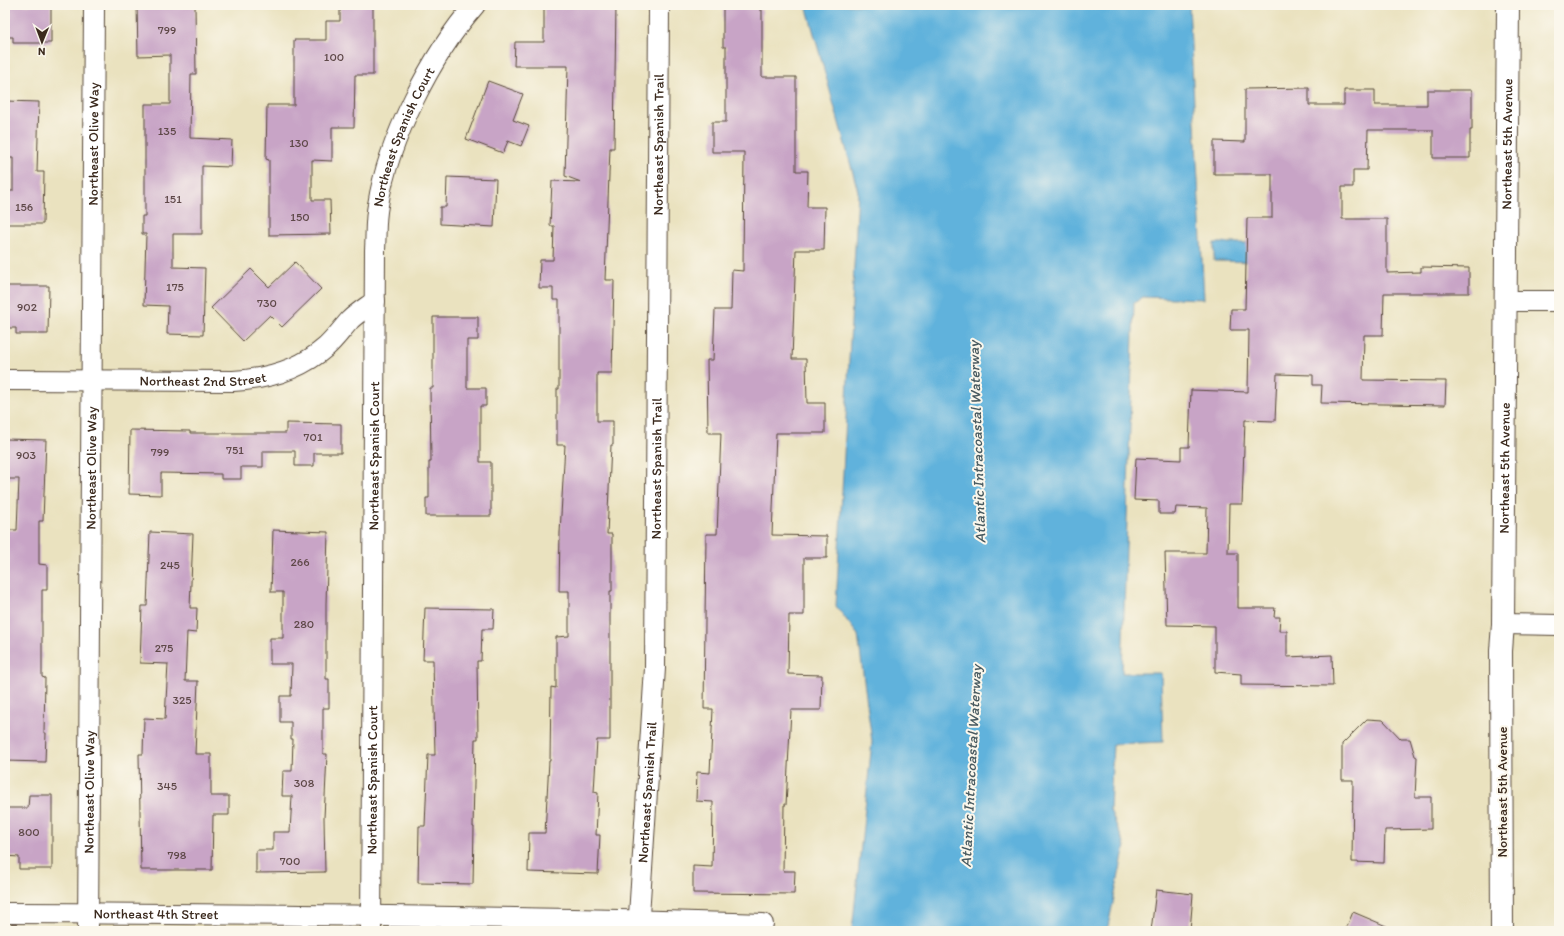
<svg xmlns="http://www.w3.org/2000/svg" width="1564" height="936" font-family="Itim,sans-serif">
  <rect width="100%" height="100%" fill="#fbf7ec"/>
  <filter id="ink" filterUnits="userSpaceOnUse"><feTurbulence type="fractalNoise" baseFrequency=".025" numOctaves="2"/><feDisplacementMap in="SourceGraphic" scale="8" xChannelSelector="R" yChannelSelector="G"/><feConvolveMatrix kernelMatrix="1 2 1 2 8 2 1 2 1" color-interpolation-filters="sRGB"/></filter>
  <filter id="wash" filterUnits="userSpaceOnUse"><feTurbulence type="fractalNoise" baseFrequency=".012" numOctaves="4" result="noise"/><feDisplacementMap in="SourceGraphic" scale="16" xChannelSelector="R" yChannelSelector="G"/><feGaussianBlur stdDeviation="0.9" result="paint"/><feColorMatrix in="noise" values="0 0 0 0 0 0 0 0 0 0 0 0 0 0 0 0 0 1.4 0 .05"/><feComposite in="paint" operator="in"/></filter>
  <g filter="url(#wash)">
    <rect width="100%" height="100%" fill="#eae2bf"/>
    <g fill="#61b2dc" stroke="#4e6e7d">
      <path d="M 806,5 L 1189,5 L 1204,299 L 1143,297 L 1134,303 L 1122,673 L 1161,673 L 1163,742 L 1113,744 L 1110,810 L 1125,846 L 1107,931 L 852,931 L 872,742 L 858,635 L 836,606 L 858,191 Z"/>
      <path d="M 1214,243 L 1261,243 L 1260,262 L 1214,261 Z"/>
    </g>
    <g id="blocks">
      <g fill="#c8a4c6">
        <path d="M 5,5 L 51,5 L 51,43 L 13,43 L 13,37 L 5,37 Z"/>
        <path d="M 137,5 L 195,5 L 196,74 L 191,74 L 190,138 L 232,140 L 231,167 L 202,166 L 202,234 L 173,234 L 173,267 L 205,268 L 203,335 L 167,334 L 168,306 L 144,305 L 146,234 L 142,234 L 142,216 L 145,216 L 145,104 L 170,104 L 170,55 L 138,56 Z"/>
        <path d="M 340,5 L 373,5 L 373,75 L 355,75 L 354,127 L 332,127 L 332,161 L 312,160 L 312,200 L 330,200 L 331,234 L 269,235 L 269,160 L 266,159 L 267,105 L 294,105 L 294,40 L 326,40 L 326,21 L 340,21 Z"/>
        <path d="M 597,5 L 616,5 L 614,148 L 610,148 L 605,280 L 614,280 L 612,373 L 597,373 L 597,421 L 613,421 L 613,445 L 611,445 L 607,534 L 612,534 L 612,591 L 610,591 L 610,740 L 597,740 L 594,792 L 598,793 L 596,835 L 600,835 L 598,874 L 528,872 L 529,833 L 545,833 L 549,761 L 550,761 L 551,687 L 556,688 L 556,637 L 569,636 L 569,591 L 559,591 L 560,533 L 565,445 L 557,445 L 557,389 L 559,389 L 559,300 L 553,300 L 553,288 L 539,288 L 540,260 L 553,260 L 554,226 L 550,226 L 552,181 L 581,182 L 565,176 L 568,66 L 514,66 L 515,42 L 544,42 L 544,6 L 597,7 Z"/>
        <path d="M 723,5 L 760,5 L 760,10 L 762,10 L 762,77 L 796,77 L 796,171 L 808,171 L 807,207 L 825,207 L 824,250 L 796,250 L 792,359 L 806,359 L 807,403 L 825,403 L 825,433 L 776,433 L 772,535 L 827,536 L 827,558 L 804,558 L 804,615 L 789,615 L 788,674 L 822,675 L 821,710 L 791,710 L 786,805 L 784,805 L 783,871 L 795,871 L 794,894 L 693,893 L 693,866 L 712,867 L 713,802 L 696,801 L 697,772 L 710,773 L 713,709 L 704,709 L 706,534 L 717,534 L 721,433 L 708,433 L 707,360 L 713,360 L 715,310 L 731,310 L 732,270 L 743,271 L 744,152 L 712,152 L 712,122 L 726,122 L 726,47 L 723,47 Z"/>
        <path d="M 488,81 L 523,94 L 513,120 L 529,126 L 521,146 L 508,141 L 503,153 L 466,139 Z"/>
        <path d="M 1309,88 L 1309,105 L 1344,105 L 1344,90 L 1375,90 L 1375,105 L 1427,105 L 1427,90 L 1472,90 L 1472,130 L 1470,130 L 1470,158 L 1433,158 L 1433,130 L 1368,130 L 1367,170 L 1353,170 L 1353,187 L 1342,187 L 1342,219 L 1387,219 L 1387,273 L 1421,272 L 1421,267 L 1469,268 L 1469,293 L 1384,293 L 1383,335 L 1364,335 L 1363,380 L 1446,381 L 1445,405 L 1321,403 L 1322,385 L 1313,385 L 1313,375 L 1277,374 L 1275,421 L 1245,420 L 1242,504 L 1229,504 L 1228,553 L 1238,553 L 1238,608 L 1275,608 L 1274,617 L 1280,617 L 1279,631 L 1287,631 L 1287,657 L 1332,655 L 1333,686 L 1241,685 L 1241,674 L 1215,672 L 1215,626 L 1167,625 L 1165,553 L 1206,553 L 1207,508 L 1176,507 L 1175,514 L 1159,514 L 1159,501 L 1134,500 L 1136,458 L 1181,460 L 1181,447 L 1189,447 L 1191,390 L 1248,392 L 1249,330 L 1230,330 L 1231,309 L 1245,309 L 1247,218 L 1272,218 L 1272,174 L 1214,174 L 1214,141 L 1245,142 L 1245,89 Z"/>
        <path d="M 5,101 L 39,102 L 37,172 L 44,172 L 43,224 L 5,224 L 5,191 L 13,191 L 13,158 L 5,158 Z"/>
        <path d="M 447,177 L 496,179 L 494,227 L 440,224 L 440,207 L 446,207 Z"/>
        <path d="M 295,262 L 321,289 L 282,327 L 270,315 L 243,341 L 211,308 L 251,269 L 269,287 Z"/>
        <path d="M 5,286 L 49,286 L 48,334 L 16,334 L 16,328 L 5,328 Z"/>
        <path d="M 433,317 L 478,317 L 478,340 L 467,340 L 467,388 L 486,388 L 486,406 L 480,406 L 480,462 L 491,462 L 491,516 L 426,516 L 426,498 L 429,498 L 429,462 L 431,462 L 430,388 L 433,388 Z"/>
        <path d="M 286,423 L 341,424 L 341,453 L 314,453 L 314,466 L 295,466 L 295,451 L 263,451 L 263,467 L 241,467 L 241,479 L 221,479 L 221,474 L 161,473 L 161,495 L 129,494 L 130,430 L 190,431 L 190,433 L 286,433 Z"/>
        <path d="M 5,439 L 46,440 L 43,521 L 39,521 L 39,564 L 47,565 L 47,590 L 42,590 L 42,677 L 45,678 L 44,733 L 46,733 L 45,762 L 5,761 L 5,530 L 17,530 L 19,479 L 5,479 Z"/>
        <path d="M 273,530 L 328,532 L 326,604 L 326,679 L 329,679 L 329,708 L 323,708 L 323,754 L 327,754 L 324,818 L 325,872 L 256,873 L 256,850 L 273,850 L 273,832 L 290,832 L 292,796 L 282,796 L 283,771 L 292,771 L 293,739 L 291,739 L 291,722 L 280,722 L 280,696 L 291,696 L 292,664 L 270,664 L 270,638 L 283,638 L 283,592 L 271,592 Z"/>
        <path d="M 150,532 L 193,534 L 190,608 L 197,608 L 196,633 L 187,632 L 185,681 L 198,681 L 195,754 L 211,754 L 211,796 L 229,796 L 229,815 L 213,815 L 212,870 L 141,870 L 139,754 L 143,754 L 144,718 L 165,719 L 168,664 L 140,663 L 142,606 L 147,606 Z"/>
        <path d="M 425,608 L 494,609 L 493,629 L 482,629 L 481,661 L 477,661 L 478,739 L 475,739 L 473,827 L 474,827 L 473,884 L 418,883 L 419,826 L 425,826 L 428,755 L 435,755 L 433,660 L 423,660 Z"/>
        <path d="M 1367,719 L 1383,720 L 1401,739 L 1410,739 L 1415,756 L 1417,757 L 1415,797 L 1431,797 L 1431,829 L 1385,830 L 1384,863 L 1352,862 L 1353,780 L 1342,780 L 1342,744 Z"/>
        <path d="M 29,795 L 52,795 L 52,869 L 19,869 L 19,857 L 5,856 L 5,808 L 28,808 Z"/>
        <path d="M 1156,890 L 1193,894 L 1190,931 L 1151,931 Z"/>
        <path d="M 1353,912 L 1398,931 L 1345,931 Z"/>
      </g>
    </g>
  </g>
  <g filter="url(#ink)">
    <use href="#blocks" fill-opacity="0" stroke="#554636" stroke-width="1"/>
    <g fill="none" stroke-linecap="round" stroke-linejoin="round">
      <g stroke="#554636" stroke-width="22">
        <g id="minor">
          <path d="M 1506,301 L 1559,301"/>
          <path id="s1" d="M 5,380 L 233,381 C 266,379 300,370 326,347 C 335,339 342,329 350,320 C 357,313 367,307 375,301"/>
          <path d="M 1503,624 L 1559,625"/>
          <path id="s2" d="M 5,913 C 258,914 510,916 763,924"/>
          <path id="s3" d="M 88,931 L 94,5"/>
          <path id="s4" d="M 371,931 L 375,250 C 376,235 375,220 378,205 C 388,140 432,54 475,5"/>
          <path id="s5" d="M 638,931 L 655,668 L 659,5"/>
        </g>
      </g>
      <g stroke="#554636" stroke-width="24">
        <g id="tertiary">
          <path id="s6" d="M 1502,931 L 1501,651 L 1503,624 L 1508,5"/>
        </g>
      </g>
      <use href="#minor" stroke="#fff" stroke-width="20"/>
      <use href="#tertiary" stroke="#fff" stroke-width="22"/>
    </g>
  </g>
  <g text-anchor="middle" stroke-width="4" stroke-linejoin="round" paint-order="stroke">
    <g font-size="12" fill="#5e4848">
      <text x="167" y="34">799</text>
      <text x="334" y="61">100</text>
      <text x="167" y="135">135</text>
      <text x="299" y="147">130</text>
      <text x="173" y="203">151</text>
      <text x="24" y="211">156</text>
      <text x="300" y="221">150</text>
      <text x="175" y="291">175</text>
      <text x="267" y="307">730</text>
      <text x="27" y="311">902</text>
      <text x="313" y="441">701</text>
      <text x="235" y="454">751</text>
      <text x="160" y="456">799</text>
      <text x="26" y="459">903</text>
      <text x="300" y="566">266</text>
      <text x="170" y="569">245</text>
      <text x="304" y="628">280</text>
      <text x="164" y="652">275</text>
      <text x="182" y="704">325</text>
      <text x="304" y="787">308</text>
      <text x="167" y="790">345</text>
      <text x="29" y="836">800</text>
      <text x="177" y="859">798</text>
      <text x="290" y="865">700</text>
    </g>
    <g font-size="14" fill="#3b2a1e" stroke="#fbf7ec">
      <text dy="5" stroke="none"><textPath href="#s4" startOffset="799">Northeast Spanish Court</textPath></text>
      <text dy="5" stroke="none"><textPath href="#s3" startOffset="787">Northeast Olive Way</textPath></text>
      <text dy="5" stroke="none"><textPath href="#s5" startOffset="787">Northeast Spanish Trail</textPath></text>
      <text dy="5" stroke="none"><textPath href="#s6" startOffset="787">Northeast 5th Avenue</textPath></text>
      <text dy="5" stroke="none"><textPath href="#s1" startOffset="198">Northeast 2nd Street</textPath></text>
      <text dy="5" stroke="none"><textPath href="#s4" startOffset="475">Northeast Spanish Court</textPath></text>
      <text dy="5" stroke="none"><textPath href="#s3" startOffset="463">Northeast Olive Way</textPath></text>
      <text dy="5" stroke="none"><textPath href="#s5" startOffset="463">Northeast Spanish Trail</textPath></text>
      <text dy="5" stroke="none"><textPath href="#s6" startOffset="463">Northeast 5th Avenue</textPath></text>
      <text dy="5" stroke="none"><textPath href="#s4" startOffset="151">Northeast Spanish Court</textPath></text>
      <text dy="5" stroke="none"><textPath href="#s3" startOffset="139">Northeast Olive Way</textPath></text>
      <text dy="5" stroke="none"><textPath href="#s5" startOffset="139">Northeast Spanish Trail</textPath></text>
      <text transform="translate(1502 792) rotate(-90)" y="5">Northeast 5th Avenue</text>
      <text dy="5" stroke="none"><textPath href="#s2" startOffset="151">Northeast 4th Street</textPath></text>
    </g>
    <g font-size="15" font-style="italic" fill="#485a60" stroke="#fbf7ec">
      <text transform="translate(977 442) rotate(-92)" y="5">Atlantic Intracoastal Waterway</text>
      <text transform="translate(971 766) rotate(-87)" y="5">Atlantic Intracoastal Waterway</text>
    </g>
  </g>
  <rect width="1564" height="936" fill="none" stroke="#fbf7ec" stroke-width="20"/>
  <g transform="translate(42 42) rotate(181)" stroke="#fbf7ec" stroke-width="3" paint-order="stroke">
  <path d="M0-3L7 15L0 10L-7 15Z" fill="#3b2a1e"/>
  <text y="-6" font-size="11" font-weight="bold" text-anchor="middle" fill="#3b2a1e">N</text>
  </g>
</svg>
